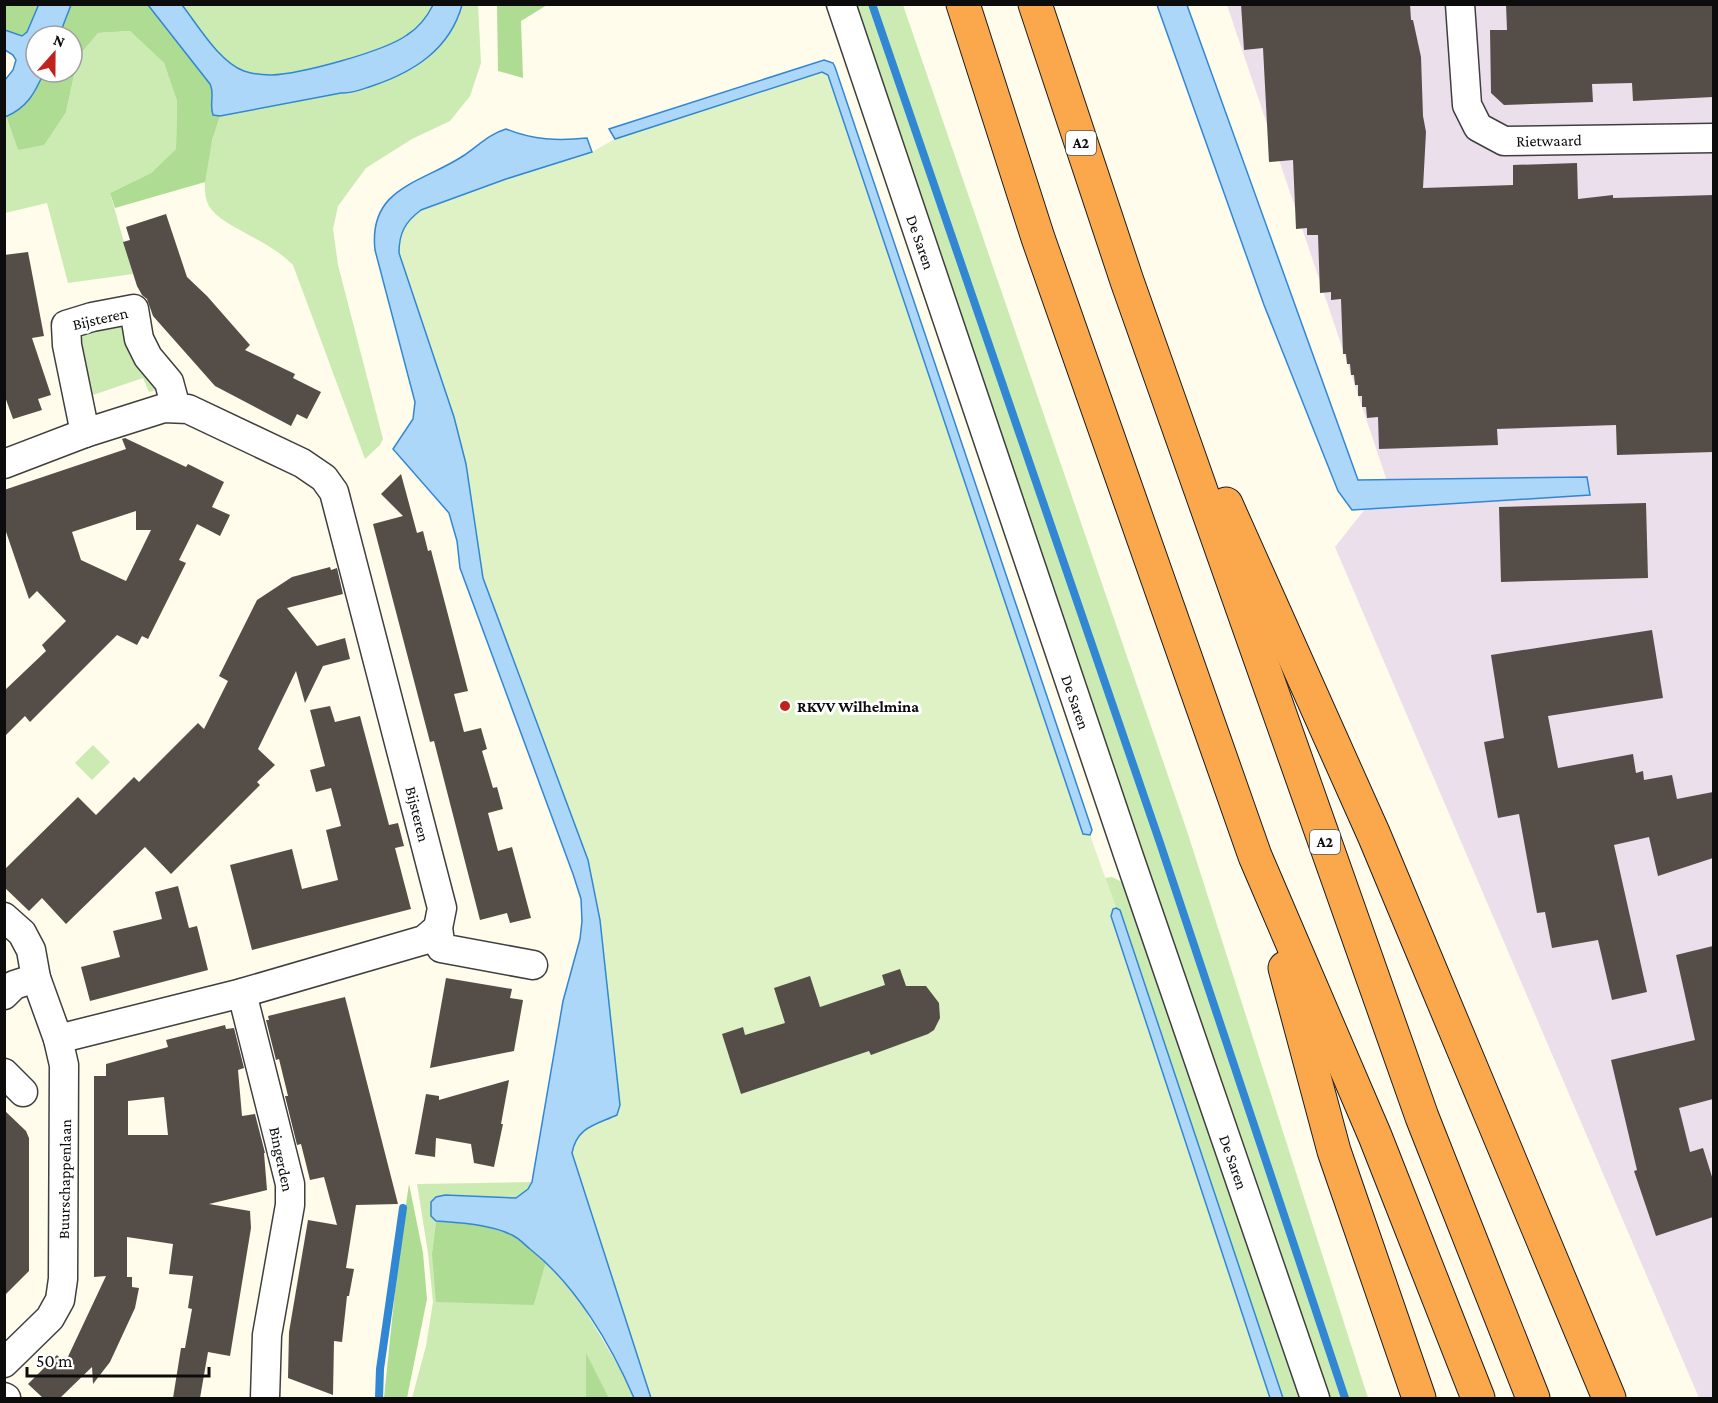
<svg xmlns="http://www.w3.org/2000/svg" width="1718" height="1403" font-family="'Crimson Pro',serif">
  <rect width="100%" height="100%" fill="#fffceb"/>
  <path fill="#ebdfec" d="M 1227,5 L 1713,5 L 1713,1398 L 1699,1398 L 1335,547 L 1387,481 Z"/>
  <g fill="#ccebb3">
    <path d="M 182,5 L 433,5 C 427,17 418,28 407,35 C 383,52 300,74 271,75 C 261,75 253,74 244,71 C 219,62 198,25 182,5 Z"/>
    <path d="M 462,5 L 478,5 L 481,63 L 470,96 L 450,121 L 412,139 L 366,168 L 338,206 L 333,229 L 338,265 L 383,439 L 380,445 L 365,459 L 293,265 C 279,251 264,243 247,234 C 235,227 217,219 209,206 C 197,184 213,138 220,116 L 341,93 L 348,94 L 385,81 L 414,68 L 459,17 Z"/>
    <path d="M 852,5 L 903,5 L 1187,831 L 1368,1398 L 1324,1398 Z"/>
    <path d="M 130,31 L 164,63 L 177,101 L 176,149 L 151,173 L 110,193 L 133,274 L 68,283 L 47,203 L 5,213 L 5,117 L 6,116 L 18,150 L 66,112 L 78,57 L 98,33 Z"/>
    <path d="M 125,322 L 160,389 L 149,392 L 143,378 L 84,398 L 74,335 Z"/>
    <path d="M 93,745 L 110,762 L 92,780 L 75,763 Z"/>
    <path d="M 1112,877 L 1124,883 L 1304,1398 L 1283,1398 L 1120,910 L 1116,908 L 1105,878 Z"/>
    <path d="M 532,1182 L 528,1189 L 516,1198 L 445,1195 L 431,1201 L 431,1216 L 436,1221 L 432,1253 L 534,1305 L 546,1262 L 579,1300 L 623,1374 L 634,1398 L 609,1398 L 586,1354 L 586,1398 L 412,1398 L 426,1346 L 433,1302 L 428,1253 L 417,1184 Z"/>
  </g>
  <g fill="#aedc92">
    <path d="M 71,4 L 148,5 L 210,84 C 215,94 209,104 213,115 L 220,116 L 212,141 L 205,182 L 115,208 L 110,193 L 151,173 L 176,149 L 177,101 L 164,63 L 130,31 L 98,33 L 78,57 L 66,112 L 44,145 L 18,150 L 6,116 C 26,108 36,91 44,72 L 72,72 L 72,36 L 59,36 Z"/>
    <path d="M 4,5 L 39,5 L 27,32 L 22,36 L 5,30 Z"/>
    <path d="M 497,5 L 547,5 L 521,21 L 523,78 L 498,71 Z"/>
    <path d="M 409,1184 L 423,1253 L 427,1299 L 407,1398 L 384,1398 L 399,1252 Z"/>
    <path d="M 436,1221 L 480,1225 L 513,1235 L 546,1262 L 534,1305 L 436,1302 L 432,1253 Z"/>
    <path d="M 586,1353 L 609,1398 L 586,1398 Z"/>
  </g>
  <path fill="#dff2c6" d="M 822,72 L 828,75 L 1083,834 L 1090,835 L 1116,908 L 1113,909 L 1111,916 L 1270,1398 L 651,1398 L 572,1153 C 577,1127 595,1125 617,1115 L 620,1105 L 600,920 L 588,860 L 483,578 L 466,464 L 454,417 L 399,253 C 399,233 405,222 421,210 L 506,179 L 592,152 L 615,139 Z"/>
  <g fill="#add7f9" stroke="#3187d3" stroke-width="1.5">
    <path d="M 39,4 L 71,5 L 59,36 L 36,36 L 36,72 L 44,72 C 35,93 27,108 5,117 L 5,80 L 13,70 L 16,60 L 13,55 L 5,50 L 5,30 L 22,36 L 27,32 Z"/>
    <path d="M 148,5 L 182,5 C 198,25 219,62 244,71 C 253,74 261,75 271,75 C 300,74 383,52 407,35 C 418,28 427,17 433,5 L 462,5 C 450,49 414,72 372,86 C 362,89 352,94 341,93 L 220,116 L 213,115 C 209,104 215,94 210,84 Z"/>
    <path d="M 1157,5 L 1187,5 L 1358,480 L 1587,477 L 1590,495 L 1352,510 L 1338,491 L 1264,305 Z"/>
    <path d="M 824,60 L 833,63 L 835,67 L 1092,830 L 1090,835 L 1083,834 L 828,75 L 822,72 L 615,139 L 609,129 Z"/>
    <path d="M 506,129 C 533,140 558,141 587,138 L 592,152 L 506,179 L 421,210 C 405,222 399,233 399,253 L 454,417 L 466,464 L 483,578 L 588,860 L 600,920 L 620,1105 L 617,1115 C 595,1125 577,1127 572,1153 L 651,1398 L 634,1398 C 611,1345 576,1285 530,1249 C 525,1245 519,1238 512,1235 C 489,1224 461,1223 436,1221 L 431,1216 L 431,1202 L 436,1197 L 445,1195 L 516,1198 L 528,1189 L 532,1182 L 563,1001 L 580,939 L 582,921 L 581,899 L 573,874 L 460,568 L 457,541 L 449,513 L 393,449 L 413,419 L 415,402 L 375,250 C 368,187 422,183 463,156 C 478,146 489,134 506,129 Z"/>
    <path d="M 1116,908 L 1120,910 L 1283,1398 L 1270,1398 L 1111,916 L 1113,909 Z"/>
  </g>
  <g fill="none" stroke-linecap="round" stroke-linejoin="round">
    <g stroke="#3187d3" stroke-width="8">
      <path d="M 872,4 L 1160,843 L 1345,1398"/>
      <path d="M 379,1398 L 380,1369 L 403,1208"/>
    </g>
  </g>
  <g fill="#554e48" fill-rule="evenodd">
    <path d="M 1241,4 L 1410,4 L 1411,20 L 1413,20 L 1421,57 L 1423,116 L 1426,132 L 1423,188 L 1513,185 L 1513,165 L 1577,163 L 1578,199 L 1613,195 L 1613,198 L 1713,195 L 1713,452 L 1617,455 L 1616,425 L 1497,429 L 1498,445 L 1379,449 L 1378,417 L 1367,418 L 1366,407 L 1362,407 L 1362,396 L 1358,396 L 1358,385 L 1355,385 L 1354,375 L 1351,375 L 1350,364 L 1347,364 L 1346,354 L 1343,354 L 1341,299 L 1331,300 L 1331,292 L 1320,293 L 1318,235 L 1307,235 L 1307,228 L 1296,229 L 1293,160 L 1269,162 L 1263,48 L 1244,50 Z"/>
    <path d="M 1506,4 L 1713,4 L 1713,97 L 1633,101 L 1632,83 L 1592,84 L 1593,102 L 1504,105 L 1491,93 L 1490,30 L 1507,30 Z"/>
    <path d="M 166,214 L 187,277 L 207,296 L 250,345 L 245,350 L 295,374 L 293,378 L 321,392 L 307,419 L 297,414 L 291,426 L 215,386 L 153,316 L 147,299 L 142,295 L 137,286 L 123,242 L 130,240 L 126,227 Z"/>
    <path d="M 28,252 L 44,336 L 32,338 L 51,395 L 38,399 L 42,410 L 13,419 L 4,394 L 4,255 Z"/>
    <path d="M 125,438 L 186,467 L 188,464 L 224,482 L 212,507 L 230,515 L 220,536 L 197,524 L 179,560 L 186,563 L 148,639 L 142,636 L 137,645 L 117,635 L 30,722 L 25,716 L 4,737 L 4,691 L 46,651 L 42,645 L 66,621 L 37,591 L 29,599 L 4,526 L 4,490 L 126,449 L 122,439 ZM 136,511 L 136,530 L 151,530 L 126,581 L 81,560 L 72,532 Z"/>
    <path d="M 401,474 L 417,533 L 423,531 L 428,551 L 431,550 L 468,691 L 454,694 L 464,732 L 481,728 L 487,749 L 482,751 L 493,788 L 497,787 L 503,809 L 488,813 L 498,851 L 512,847 L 531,918 L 510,923 L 507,913 L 480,920 L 434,741 L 430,742 L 373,524 L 403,516 L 381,494 Z"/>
    <path d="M 1646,503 L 1648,578 L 1501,582 L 1499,507 Z"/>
    <path d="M 330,567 L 331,570 L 337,568 L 343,594 L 287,608 L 317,646 L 345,638 L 350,659 L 323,666 L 305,703 L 296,671 L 258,749 L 275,765 L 257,782 L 260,785 L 171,874 L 145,847 L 66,924 L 42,898 L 29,911 L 4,887 L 4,870 L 78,797 L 96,815 L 134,777 L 139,782 L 198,723 L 204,729 L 228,681 L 219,676 L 257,600 L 292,577 Z"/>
    <path d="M 1652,630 L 1663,698 L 1548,716 L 1558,768 L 1633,754 L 1636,773 L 1643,771 L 1644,780 L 1672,775 L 1677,799 L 1713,792 L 1713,858 L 1658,876 L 1649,837 L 1614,845 L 1647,992 L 1612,1000 L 1598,940 L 1552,948 L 1545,912 L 1537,913 L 1519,814 L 1498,818 L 1484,742 L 1504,738 L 1491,655 Z"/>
    <path d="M 330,706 L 335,722 L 360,716 L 389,825 L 398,823 L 404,846 L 395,848 L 411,909 L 252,950 L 230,865 L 292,849 L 302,889 L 338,880 L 326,830 L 341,826 L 331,788 L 316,792 L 310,770 L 325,766 L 310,710 Z"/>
    <path d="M 178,886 L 189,928 L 197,926 L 208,970 L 90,1001 L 81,967 L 120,957 L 113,931 L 162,919 L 155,892 Z"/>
    <path d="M 1713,946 L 1713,1099 L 1679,1108 L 1690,1152 L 1703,1148 L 1713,1180 L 1713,1217 L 1656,1236 L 1634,1171 L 1637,1170 L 1611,1060 L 1695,1040 L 1676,955 Z"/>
    <path d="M 900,969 L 906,986 L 926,986 L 939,1003 L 940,1018 L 934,1030 L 928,1034 L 871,1055 L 869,1051 L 741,1094 L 722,1034 L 743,1027 L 745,1035 L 785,1023 L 774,988 L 810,976 L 820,1007 L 885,985 L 882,975 Z"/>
    <path d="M 446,978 L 512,989 L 510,998 L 523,1000 L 514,1051 L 430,1068 Z"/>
    <path d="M 345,997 L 398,1204 L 356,1205 L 346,1268 L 354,1269 L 349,1296 L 347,1296 L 342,1342 L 334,1341 L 333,1395 L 288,1378 L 289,1332 L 308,1220 L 337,1225 L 324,1177 L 310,1180 L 301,1144 L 297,1145 L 285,1096 L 288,1096 L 279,1059 L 276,1060 L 266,1020 L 269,1020 L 268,1016 Z"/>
    <path d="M 225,1025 L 226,1029 L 234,1028 L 244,1068 L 238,1070 L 242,1116 L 255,1114 L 265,1153 L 264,1153 L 267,1190 L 209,1204 L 250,1211 L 251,1228 L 230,1356 L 208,1352 L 200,1398 L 173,1398 L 181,1348 L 185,1348 L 192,1309 L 188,1308 L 193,1276 L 169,1274 L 173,1244 L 127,1237 L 127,1277 L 132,1277 L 132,1287 L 139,1288 L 135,1308 L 110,1362 L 93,1384 L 92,1367 L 60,1398 L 43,1398 L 28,1384 L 57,1355 L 65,1363 L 106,1276 L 94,1277 L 94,1076 L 106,1076 L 106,1064 L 168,1047 L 166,1040 ZM 164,1097 L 168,1135 L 128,1135 L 128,1101 Z"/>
    <path d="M 509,1080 L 501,1124 L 503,1124 L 494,1167 L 474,1163 L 471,1144 L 436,1138 L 435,1157 L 415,1154 L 426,1094 L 439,1096 L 439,1100 Z"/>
    <path d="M 4,1110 L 26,1131 L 29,1138 L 29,1271 L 4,1296 Z"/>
  </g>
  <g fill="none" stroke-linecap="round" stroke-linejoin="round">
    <g stroke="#3f3f3f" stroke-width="31">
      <g id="street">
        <path d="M 841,4 L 1129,857 L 1315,1398"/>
        <path d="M 1460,4 L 1467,105 L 1478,127 L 1504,141 L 1714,138"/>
        <path d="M 85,433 L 67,345 L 66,325 L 92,317 L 134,309 L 139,339 L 148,357 L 169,382 L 176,408"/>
        <path d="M 4,464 L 85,433 L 164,408 L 188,409 L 302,463 L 324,478 L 334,492 L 442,908 L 438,928 L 441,948 L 533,965"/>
        <path d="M 4,917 L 22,933 L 31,950 L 36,978 L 58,1039 L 64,1065 L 63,1279 L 60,1300 L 50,1318 L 4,1363"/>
        <path d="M 242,993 L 290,1184 L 290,1205 L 267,1335 L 265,1398"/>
        <path d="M 4,995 L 14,985 L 36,978"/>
        <path d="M 58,1039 L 242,993 L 424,940 L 438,928"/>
        <path d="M 4,1073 L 23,1092"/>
        <path d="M 4,1397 L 6,1398"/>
      </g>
    </g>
    <g stroke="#1d1d1d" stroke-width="35">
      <g id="highway">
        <path d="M 963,4 L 1038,238 L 1255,856 L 1375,1136 L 1478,1398"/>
        <path d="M 1035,4 L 1127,281 L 1422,1117 L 1533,1398"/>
        <path d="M 1226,504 L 1374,835 L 1609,1398"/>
        <path d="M 1285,968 L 1334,1151 L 1419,1398"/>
      </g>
    </g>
    <use href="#street" stroke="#fff" stroke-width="28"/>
    <use href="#highway" stroke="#fba84d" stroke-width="33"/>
  </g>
  <circle fill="#c2221e" stroke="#fff" stroke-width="2" cx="785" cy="706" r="6"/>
  <g text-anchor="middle" stroke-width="6" stroke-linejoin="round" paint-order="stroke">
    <g fill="#fff" stroke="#555" stroke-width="1.5">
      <rect x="1066" y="131" width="30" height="24" rx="4.5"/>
      <rect x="1310" y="830" width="30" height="24" rx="4.5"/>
    </g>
    <g font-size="15" font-weight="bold" fill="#0c0c0c">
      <text x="1081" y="148">A2</text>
      <text x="1325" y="847">A2</text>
    </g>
    <g font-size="16" fill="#0c0c0c" stroke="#fff">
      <text transform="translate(1549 140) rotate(-1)" y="6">Rietwaard</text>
      <text transform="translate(921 242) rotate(71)" y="6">De Saren</text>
      <text transform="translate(100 318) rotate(-13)" y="6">Bijsteren</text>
      <text transform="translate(1076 702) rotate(71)" y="6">De Saren</text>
      <text transform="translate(418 814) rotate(76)" y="6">Bijsteren</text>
      <text transform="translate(282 1159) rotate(78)" y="6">Bingerden</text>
      <text transform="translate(1234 1162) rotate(71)" y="6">De Saren</text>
      <text transform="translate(64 1179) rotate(-89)" y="6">Buurschappenlaan</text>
    </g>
    <g font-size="16" font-weight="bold" fill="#0c0c0c" stroke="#fff" text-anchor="start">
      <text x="797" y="712">RKVV Wilhelmina</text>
    </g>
  </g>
  <rect width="1718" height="1403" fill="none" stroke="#0c0c0c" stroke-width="12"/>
  <g transform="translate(54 54) rotate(21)"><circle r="28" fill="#ffffff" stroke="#9e9e9e" stroke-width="1.5"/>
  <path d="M0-4.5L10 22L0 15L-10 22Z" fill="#c2221e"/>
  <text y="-9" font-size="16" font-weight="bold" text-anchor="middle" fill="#0c0c0c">N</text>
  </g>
  <path d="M27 1367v9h182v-9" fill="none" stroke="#0c0c0c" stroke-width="3"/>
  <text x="36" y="1367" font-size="18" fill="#0c0c0c" stroke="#ffffff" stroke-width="4.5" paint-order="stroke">50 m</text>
</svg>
